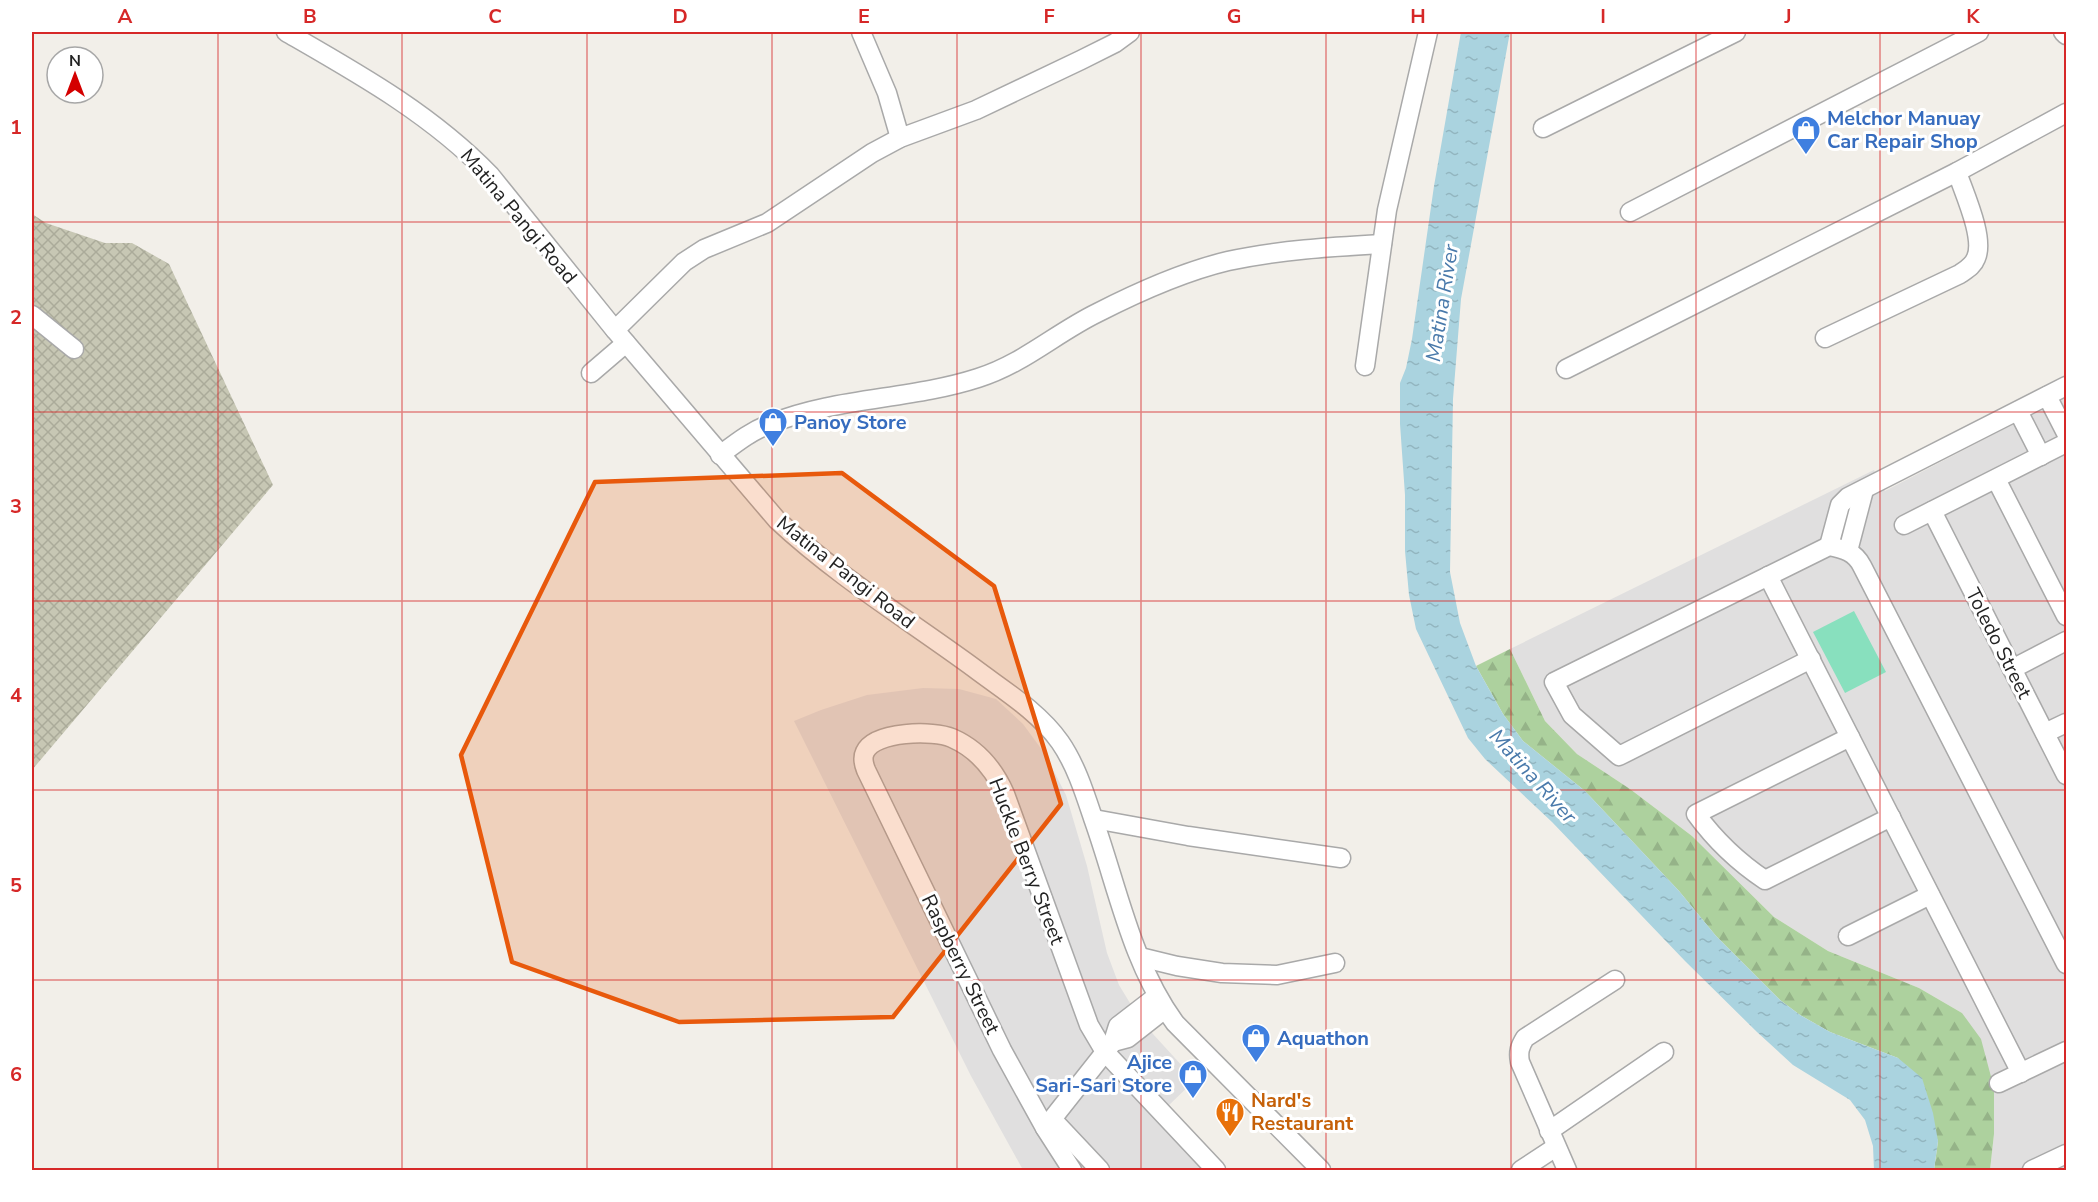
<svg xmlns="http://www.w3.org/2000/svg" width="2098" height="1202" font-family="'Nunito Sans',sans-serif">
  <defs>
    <pattern id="construction-cross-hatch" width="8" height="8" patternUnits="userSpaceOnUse" patternTransform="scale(1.5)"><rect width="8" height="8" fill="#c7c7b4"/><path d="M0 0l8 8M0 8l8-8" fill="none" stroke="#abab9a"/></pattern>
    <pattern id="forest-firs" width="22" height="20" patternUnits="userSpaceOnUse" patternTransform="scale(1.5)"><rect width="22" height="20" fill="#add19e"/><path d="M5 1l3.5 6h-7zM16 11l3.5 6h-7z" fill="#95b388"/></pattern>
    <pattern id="water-ripples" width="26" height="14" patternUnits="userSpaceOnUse" patternTransform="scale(1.5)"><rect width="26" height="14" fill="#aad3df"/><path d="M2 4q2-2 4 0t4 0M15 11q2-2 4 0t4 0" fill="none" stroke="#92b5bf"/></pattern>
  </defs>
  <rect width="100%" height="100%" fill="#f2efe9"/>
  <g fill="#e0dfdf">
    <path d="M 2066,397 L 2066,1170 L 1990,1170 L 1994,1134 L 1962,1013 L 1919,988 L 1828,951 L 1774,917 L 1692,836 L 1630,789 L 1577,754 L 1545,721 L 1510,649 L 1874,470 L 1885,491 Z"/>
    <path d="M 923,688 L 959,689 L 996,699 L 1023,724 L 1045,754 L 1066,795 L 1087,866 L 1107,953 L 1119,985 L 1133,1008 L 1153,1034 L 1195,1080 L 1168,1106 L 1227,1170 L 1023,1170 L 971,1076 L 794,721 L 821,710 L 867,695 Z"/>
  </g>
  <path fill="url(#construction-cross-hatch)" d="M 32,214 L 46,223 L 105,243 L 132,243 L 169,264 L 273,485 L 32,770 Z"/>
  <path fill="url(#forest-firs)" d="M 1510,649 L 1545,721 L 1577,754 L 1630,789 L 1692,836 L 1774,917 L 1828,951 L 1919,988 L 1962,1013 L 1981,1039 L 1994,1088 L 1994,1134 L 1990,1170 L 1934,1170 L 1938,1141 L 1898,1058 L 1830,1032 L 1800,1015 L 1780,1000 L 1716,936 L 1679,891 L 1585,791 L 1523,741 L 1503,714 L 1476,666 Z"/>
  <path fill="#88e0be" d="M 1854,611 L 1886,672 L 1845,693 L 1813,632 Z"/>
  <path fill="url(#water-ripples)" d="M 1461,32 L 1510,32 L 1461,299 L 1453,399 L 1450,572 L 1460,623 L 1476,666 L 1503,714 L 1523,741 L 1585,791 L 1679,891 L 1716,936 L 1780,1000 L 1800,1015 L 1830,1032 L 1898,1058 L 1922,1078 L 1933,1113 L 1938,1141 L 1934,1170 L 1874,1170 L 1873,1146 L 1865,1120 L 1850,1100 L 1793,1065 L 1757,1032 L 1685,961 L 1552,822 L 1485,759 L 1468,738 L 1416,629 L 1409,595 L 1405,551 L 1405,495 L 1400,424 L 1400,383 L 1406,368 L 1412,339 L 1434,186 Z"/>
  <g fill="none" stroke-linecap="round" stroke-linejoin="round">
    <g stroke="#a9a9a9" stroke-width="21">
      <g id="minor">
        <path d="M 286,32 C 359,74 431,114 490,175 L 615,330 L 777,520 C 837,576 907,619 974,668 C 1003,690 1038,711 1060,742 C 1076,765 1085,794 1094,821 C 1118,889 1132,964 1175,1023 L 1321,1170"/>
        <path d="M 861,32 L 887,93 L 900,138"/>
        <path d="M 2063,32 L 2066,35"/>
        <path d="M 1543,128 L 1736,32"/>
        <path d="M 1630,212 L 1979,32"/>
        <path d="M 32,315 L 74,349"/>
        <path d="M 615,330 L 684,262 L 704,249 L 767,223 L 872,153 L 900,138 L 976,110 L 1081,60 L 1115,43 L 1130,32"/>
        <path d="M 1825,338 L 1960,274 C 1967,269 1973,266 1976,258 C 1985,238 1964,193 1957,172"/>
        <path d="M 1365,366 L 1387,210 L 1428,32"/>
        <path d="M 1566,369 L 1957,172 L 2066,113"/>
        <path d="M 591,373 L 626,343"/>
        <path d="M 2047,396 L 2066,433"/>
        <path d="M 2018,411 L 2041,456"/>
        <path d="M 720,455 C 736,443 751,431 770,424 C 836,397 910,400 978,378 C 1023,364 1056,333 1097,313 C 1136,293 1186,271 1228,261 C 1279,250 1330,247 1382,244"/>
        <path d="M 1996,479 L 2066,616"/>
        <path d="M 1932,511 L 2066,775"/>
        <path d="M 1904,525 L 2066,443"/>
        <path d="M 1829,546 L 1840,505 L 1848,497 L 2066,386"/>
        <path d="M 1848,551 L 1864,490"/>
        <path d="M 1768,576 L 2021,1073"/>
        <path d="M 1811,659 L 1619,756 L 1572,715 L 1554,682 L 1829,546 C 1844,549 1855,552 1862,566 L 2066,964"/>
        <path d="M 2012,669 L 2066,641"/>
        <path d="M 2045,733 L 2066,723"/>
        <path d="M 1850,737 L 1696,814 C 1715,840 1738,862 1765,880 L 1891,817"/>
        <path d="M 1094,819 L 1188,836 L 1341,858"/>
        <path d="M 1848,936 L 1930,895"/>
        <path d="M 1140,957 L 1177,966 L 1222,973 L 1277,975 L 1335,963"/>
        <path d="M 1113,1042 L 1128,1038 L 1165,1009"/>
        <path d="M 1999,1083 L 2066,1051"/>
        <path d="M 1052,1119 L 1100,1170"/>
        <path d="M 1045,1128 L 1113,1042 L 1118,1026 L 1157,996"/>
        <path d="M 1549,1131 L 1664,1052"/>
        <path d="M 1072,1170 L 1045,1128 L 1002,1050 L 866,770 C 864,765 862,758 865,752 C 874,731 934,730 952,738 C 977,749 994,769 1005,794 L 1089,1025 L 1105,1052 L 1216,1170"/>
        <path d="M 1521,1170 L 1556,1147"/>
        <path d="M 1567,1170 L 1520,1062 C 1518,1052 1520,1046 1525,1038 L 1615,980"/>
        <path d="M 2032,1170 L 2066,1154"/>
      </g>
    </g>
    <use href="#minor" stroke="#fff" stroke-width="18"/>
  </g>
  <path fill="#e8590c" fill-opacity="0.2" stroke="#e8590c" stroke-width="4.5" stroke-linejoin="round" d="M 842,473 L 994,586 L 1061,804 L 893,1017 L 679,1022 L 512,962 L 461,755 L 595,482 Z"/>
  <path fill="none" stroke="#d62828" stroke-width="1.5" stroke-opacity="0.55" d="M 218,32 L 218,1170M 402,32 L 402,1170M 587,32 L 587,1170M 772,32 L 772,1170M 957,32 L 957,1170M 1141,32 L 1141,1170M 1326,32 L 1326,1170M 1511,32 L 1511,1170M 1696,32 L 1696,1170M 1880,32 L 1880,1170M 32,222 L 2066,222M 32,412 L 2066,412M 32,601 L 2066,601M 32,790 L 2066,790M 32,980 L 2066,980"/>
  <defs>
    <g id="shop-pin" transform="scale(1.5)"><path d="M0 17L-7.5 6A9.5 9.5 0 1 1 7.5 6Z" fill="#3f7fe0" stroke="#fff"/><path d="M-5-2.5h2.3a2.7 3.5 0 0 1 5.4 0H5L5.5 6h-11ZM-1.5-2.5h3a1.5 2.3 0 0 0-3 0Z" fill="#fff"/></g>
    <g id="restaurant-pin" transform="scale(1.5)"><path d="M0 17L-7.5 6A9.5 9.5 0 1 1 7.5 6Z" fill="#e8710a" stroke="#fff"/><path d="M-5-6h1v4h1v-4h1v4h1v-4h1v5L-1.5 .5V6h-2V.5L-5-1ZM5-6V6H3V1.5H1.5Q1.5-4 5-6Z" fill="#fff"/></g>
  </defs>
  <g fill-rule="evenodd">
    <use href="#shop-pin" x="1806" y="130"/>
    <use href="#shop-pin" x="773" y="422"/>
    <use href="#shop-pin" x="1256" y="1038"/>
    <use href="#shop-pin" x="1193" y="1074"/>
    <use href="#restaurant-pin" x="1230" y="1112"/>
  </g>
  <g text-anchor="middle" stroke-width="6" stroke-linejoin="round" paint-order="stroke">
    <g font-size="20" font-weight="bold" fill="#366cbe" stroke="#fff" text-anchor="start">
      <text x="1827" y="125">Melchor Manuay<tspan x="1827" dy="23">Car Repair Shop</tspan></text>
      <text x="794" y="429">Panoy Store</text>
      <text x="1277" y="1045">Aquathon</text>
      <text x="1172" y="1069" text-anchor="end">Ajice<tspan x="1172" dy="23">Sari-Sari Store</tspan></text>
    </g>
    <g font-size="20" fill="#222" stroke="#fff">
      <text transform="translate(519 216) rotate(50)" y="7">Matina Pangi Road</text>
      <text transform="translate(846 572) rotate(38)" y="7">Matina Pangi Road</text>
      <text transform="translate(1999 643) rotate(63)" y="7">Toledo Street</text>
      <text transform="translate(1027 861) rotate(69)" y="7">Huckle Berry Street</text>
      <text transform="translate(961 964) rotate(64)" y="7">Raspberry Street</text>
    </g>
    <g font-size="20" font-weight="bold" fill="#c56008" stroke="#fff" text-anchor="start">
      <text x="1251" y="1107">Nard's<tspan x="1251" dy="23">Restaurant</tspan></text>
    </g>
    <g font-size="21" font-style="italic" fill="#4a7aab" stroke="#fff">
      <text transform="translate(1442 303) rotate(-81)" y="7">Matina River</text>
      <text transform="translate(1533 776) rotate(48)" y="7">Matina River</text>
    </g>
  </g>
  <rect width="2098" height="1202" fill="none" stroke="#ffffff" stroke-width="66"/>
  <g transform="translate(75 75)"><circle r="28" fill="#ffffff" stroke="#a7a7a7" stroke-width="1.5"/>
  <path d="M0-4.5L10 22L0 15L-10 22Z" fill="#d40000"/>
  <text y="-9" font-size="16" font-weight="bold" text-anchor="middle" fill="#222222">N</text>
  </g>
  <rect x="33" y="33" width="2032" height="1136" fill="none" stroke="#d62828" stroke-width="2"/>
  <g font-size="20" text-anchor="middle" font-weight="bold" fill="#d62828">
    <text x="125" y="23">A</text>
    <text x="310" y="23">B</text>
    <text x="495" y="23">C</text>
    <text x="680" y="23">D</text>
    <text x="864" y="23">E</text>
    <text x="1049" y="23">F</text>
    <text x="1234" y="23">G</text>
    <text x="1418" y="23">H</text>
    <text x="1603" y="23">I</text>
    <text x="1788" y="23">J</text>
    <text x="1973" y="23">K</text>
    <text x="16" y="134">1</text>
    <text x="16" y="324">2</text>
    <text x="16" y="513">3</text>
    <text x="16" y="702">4</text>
    <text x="16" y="892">5</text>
    <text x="16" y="1081">6</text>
  </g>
</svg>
